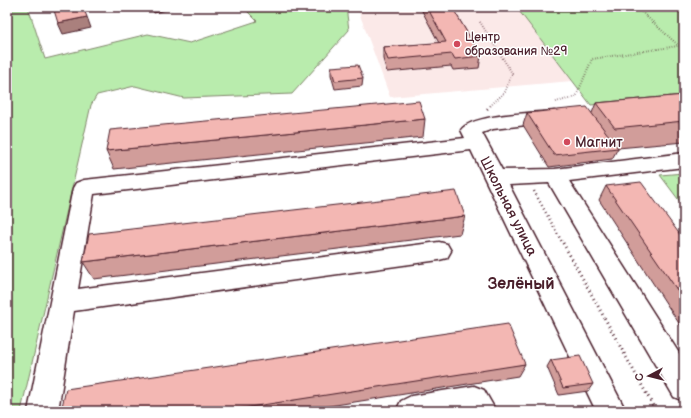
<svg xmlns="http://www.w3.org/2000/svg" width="691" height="418" font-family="'Balsamiq Sans',sans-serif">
  <rect width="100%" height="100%" fill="#fff"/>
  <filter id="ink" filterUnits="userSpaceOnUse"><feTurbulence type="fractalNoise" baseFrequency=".025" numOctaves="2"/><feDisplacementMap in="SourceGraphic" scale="8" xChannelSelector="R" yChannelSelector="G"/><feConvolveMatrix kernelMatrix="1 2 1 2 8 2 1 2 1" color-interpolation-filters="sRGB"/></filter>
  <g filter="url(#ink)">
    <path fill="#fbe9e8" d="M 357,7 L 516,7 L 572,81 L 390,97 Z"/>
    <g fill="#b9ecad" stroke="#82866c">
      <path d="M 7,7 L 28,7 L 45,59 L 148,34 L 190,43 L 257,21 L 246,10 L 258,7 L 346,7 L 349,30 L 292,94 L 184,98 L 135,86 L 97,95 L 91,105 L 21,411 L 7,411 Z"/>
      <path d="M 516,7 L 656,7 L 684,13 L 684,96 L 591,105 Z"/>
      <path d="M 684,173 L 684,207 L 660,175 Z"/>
    </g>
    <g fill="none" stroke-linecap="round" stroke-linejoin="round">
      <g stroke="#4a1f2b" stroke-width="3">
        <g id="minor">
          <path d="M 554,111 L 561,113 L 563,117 L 561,121 L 493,129 L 482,133 L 502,170 L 555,169 L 684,153 L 684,167 L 569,181 L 684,361 L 684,401 L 674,397 L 549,183 L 509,185 L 626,411 L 596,411 L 471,150 L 94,194 L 78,289 L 439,242 L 447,244 L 451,251 L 447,258 L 439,260 L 74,311 L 58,411 L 28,411 L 73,188 L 76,183 L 84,180 L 465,138 L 461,130 C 472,114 535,113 554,111 Z"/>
          <path d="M 474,386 L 484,390 L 496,411 L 396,411 L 401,401 L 411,396 Z"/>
        </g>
      </g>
      <g stroke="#4a1f2b" stroke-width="2" stroke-dasharray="0.5 2" stroke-linecap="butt">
        <path d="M 636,7 L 678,45"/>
        <path d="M 480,22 L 512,73 L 505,92 L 489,107"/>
        <path d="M 556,102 L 576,97 L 592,59 L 684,45"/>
      </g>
      <g stroke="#4a1f2b" stroke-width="2.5" stroke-dasharray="1 3" stroke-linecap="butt">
        <path d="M 487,109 L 490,106"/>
        <path d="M 534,191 L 563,244"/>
      </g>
      <path stroke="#4a1f2b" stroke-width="3" stroke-dasharray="1 3.5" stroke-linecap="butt" d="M 563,243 L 656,411"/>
      <use href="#minor" fill="#fff" fill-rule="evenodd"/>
    </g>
    <g fill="#d19d9a" stroke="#4a1f2b">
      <path d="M 420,7 L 478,7 L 453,9 L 481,56 L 479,68 L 453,70 L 451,66 L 387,72 L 383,59 L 383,47 L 439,43 Z"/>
      <path d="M 664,7 L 684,7 L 684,8 L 683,11 Z"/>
      <path d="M 331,67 L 363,78 L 362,86 L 335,89 L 331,75 Z"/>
      <path d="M 684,95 L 684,142 L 618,148 L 612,159 L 549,167 L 523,125 L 527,113 L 592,113 L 596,103 Z"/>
      <path d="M 425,119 L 423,137 L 114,169 L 106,151 Z"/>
      <path d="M 606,186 L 684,240 L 684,331 L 599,200 Z"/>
      <path d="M 465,216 L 460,234 L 94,279 L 83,262 Z"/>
      <path d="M 551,360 L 593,384 L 588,391 L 559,395 L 547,367 Z"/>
      <path d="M 525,364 L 518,376 L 298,411 L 61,411 Z"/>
    </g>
    <g fill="#aa807d" stroke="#4a1f2b">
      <path d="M 152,7 L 178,7 L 154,13 Z"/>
      <path d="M 87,17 L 91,28 L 63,34 L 58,23 Z"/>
    </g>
    <g fill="#f3b7b3" stroke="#4a1f2b">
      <path d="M 53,7 L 83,7 L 87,17 L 58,23 Z"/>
      <path d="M 427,7 L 452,7 L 481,56 L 455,59 L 452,54 L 388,60 L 383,47 L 446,42 Z"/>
      <path d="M 358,65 L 363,78 L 335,81 L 331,67 Z"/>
      <path d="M 684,95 L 684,121 L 615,128 L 596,103 Z"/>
      <path d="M 419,101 L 425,119 L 106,151 L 110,130 Z"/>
      <path d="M 587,107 L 618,148 L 554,155 L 527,113 Z"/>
      <path d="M 641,182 L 684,240 L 684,300 L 606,186 Z"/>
      <path d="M 456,191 L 465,216 L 83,262 L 89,234 Z"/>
      <path d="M 508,324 L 525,364 L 224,411 L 61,411 L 66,389 Z"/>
      <path d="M 580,356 L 593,384 L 563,388 L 551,360 Z"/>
    </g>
  </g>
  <g fill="#d1495b" stroke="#fff" stroke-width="1.5">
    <circle cx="457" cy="44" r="4"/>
    <circle cx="567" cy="142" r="4"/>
  </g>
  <g text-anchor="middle" stroke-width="3" stroke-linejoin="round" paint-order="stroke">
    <g font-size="12" fill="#4a1f2b" stroke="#fff" text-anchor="start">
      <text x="465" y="41">Центр<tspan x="465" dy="14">образования №29</tspan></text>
    </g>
    <g font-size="14" fill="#4a1f2b" stroke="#fff" text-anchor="start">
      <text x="575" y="147">Магнит</text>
    </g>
    <g font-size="14" fill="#4a1f2b" stroke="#fff">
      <text transform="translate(509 206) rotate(63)" y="5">Школьная улица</text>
    </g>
    <g font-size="16" font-weight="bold" fill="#4a1f2b" stroke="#fff">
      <text x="521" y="289">Зелёный</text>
    </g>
  </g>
  <rect width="691" height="418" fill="none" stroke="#fff" stroke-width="24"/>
  <rect x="12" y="12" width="667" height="394" fill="none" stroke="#4a1f2b" stroke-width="1.5" filter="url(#ink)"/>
  <g transform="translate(649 376) rotate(263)" stroke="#ffffff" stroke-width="3" paint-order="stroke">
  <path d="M0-3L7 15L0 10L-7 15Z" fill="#4a1f2b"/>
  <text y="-6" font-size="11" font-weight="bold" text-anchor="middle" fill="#4a1f2b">С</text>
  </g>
</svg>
